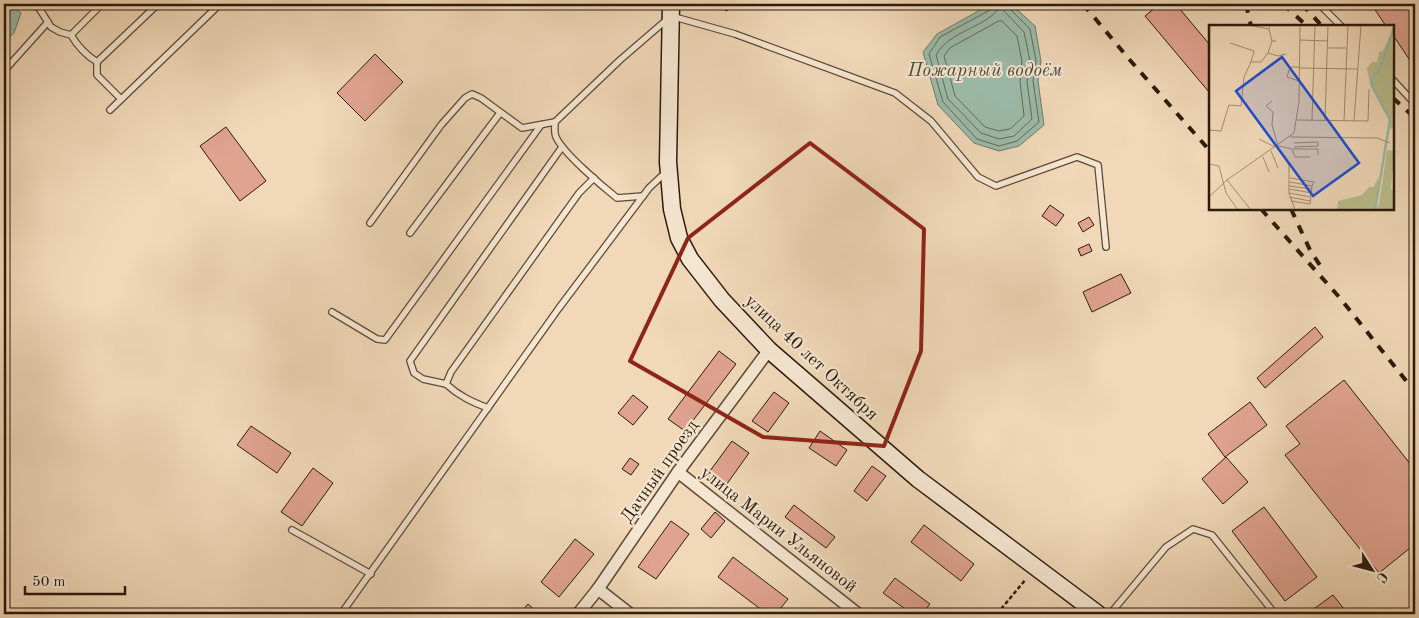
<svg xmlns="http://www.w3.org/2000/svg" width="1419" height="618" font-family="'Old Standard TT',serif">
  <rect width="100%" height="100%" fill="#f0d8b8"/>
  <filter id="stains"><feTurbulence type="fractalNoise" baseFrequency=".004" numOctaves="4"/><feColorMatrix values="0 0 0 0 .2 0 0 0 0 .09 0 0 0 0 .02 0 0 0 .5 -.17"/></filter>
  <radialGradient id="worn" r=".72"><stop offset=".6" stop-color="#630" stop-opacity="0"/><stop offset="1" stop-color="#630" stop-opacity=".3"/></radialGradient>
  <g fill="#9bbbaa" stroke="#6f7b6a">
    <path d="M 4,4 L 10,4 L 21,13 L 14,33 L 4,43 Z"/>
    <path d="M 991,4 L 1011,4 L 1035,26 L 1041,61 L 1038,81 L 1044,125 L 1019,146 L 999,151 L 974,143 L 938,105 L 923,52 L 937,34 Z"/>
  </g>
  <g fill="none" stroke-linecap="round" stroke-linejoin="round">
    <g stroke="#646a5a" stroke-width="1">
      <path d="M 992,4 L 990,10 L 940,37 L 929,54 L 943,102 L 977,139 L 999,146 L 1017,141 L 1039,122 L 1033,81 L 1036,61 L 1030,29 L 1010,9 L 1008,4"/>
      <path d="M 999,8 L 1002,9 L 1024,32 L 1030,61 L 1027,82 L 1032,119 L 1014,136 L 999,139 L 981,133 L 948,99 L 936,55 C 950,30 984,29 999,8 Z"/>
      <path d="M 999,21 L 1002,21 L 1017,36 L 1022,61 L 1020,81 L 1024,116 L 1010,129 L 999,131 L 985,127 L 955,96 L 944,56 L 950,48 Z"/>
    </g>
  </g>
  <g fill="#e0a390" stroke="#2c1a0b">
    <path d="M 721,4 L 738,4 L 726,11 Z"/>
    <path d="M 1160,4 L 1184,4 L 1179,8 L 1210,45 L 1209,92 L 1145,16 Z"/>
    <path d="M 1371,4 L 1415,4 L 1415,68 L 1393,35 L 1393,26 L 1386,26 Z"/>
    <path d="M 375,54 L 403,82 L 365,121 L 337,93 Z"/>
    <path d="M 226,127 L 266,181 L 240,201 L 200,146 Z"/>
    <path d="M 1050,205 L 1064,215 L 1056,226 L 1042,216 Z"/>
    <path d="M 1089,217 L 1094,225 L 1083,232 L 1078,223 Z"/>
    <path d="M 1089,244 L 1092,251 L 1081,256 L 1078,249 Z"/>
    <path d="M 1121,274 L 1131,293 L 1092,312 L 1083,292 Z"/>
    <path d="M 1315,327 L 1323,337 L 1265,388 L 1257,378 Z"/>
    <path d="M 719,351 L 736,364 L 685,431 L 668,419 Z"/>
    <path d="M 1344,380 L 1415,470 L 1415,544 L 1379,573 L 1285,455 L 1300,444 L 1286,426 Z"/>
    <path d="M 774,392 L 789,403 L 768,432 L 752,421 Z"/>
    <path d="M 633,395 L 648,407 L 633,425 L 618,413 Z"/>
    <path d="M 1250,402 L 1267,425 L 1225,457 L 1208,434 Z"/>
    <path d="M 251,426 L 291,453 L 277,473 L 237,445 Z"/>
    <path d="M 820,431 L 847,450 L 836,466 L 809,448 Z"/>
    <path d="M 732,441 L 749,453 L 724,488 L 707,475 Z"/>
    <path d="M 1226,457 L 1248,482 L 1223,504 L 1202,479 Z"/>
    <path d="M 630,458 L 639,464 L 631,475 L 622,469 Z"/>
    <path d="M 872,466 L 886,476 L 867,501 L 854,491 Z"/>
    <path d="M 313,468 L 333,483 L 302,526 L 281,512 Z"/>
    <path d="M 794,505 L 835,537 L 826,548 L 785,517 Z"/>
    <path d="M 1264,507 L 1317,577 L 1285,601 L 1232,531 Z"/>
    <path d="M 715,512 L 725,521 L 711,538 L 701,529 Z"/>
    <path d="M 671,521 L 689,534 L 656,579 L 638,567 Z"/>
    <path d="M 924,525 L 974,564 L 961,581 L 911,542 Z"/>
    <path d="M 575,539 L 594,554 L 559,597 L 541,582 Z"/>
    <path d="M 733,557 L 788,599 L 776,614 L 767,614 L 718,577 Z"/>
    <path d="M 895,578 L 930,604 L 922,614 L 912,614 L 883,593 Z"/>
    <path d="M 1333,595 L 1348,614 L 1314,614 L 1311,611 Z"/>
    <path d="M 528,604 L 539,614 L 519,614 Z"/>
  </g>
  <g fill="none" stroke-linecap="round" stroke-linejoin="round">
    <g stroke="#5d4a36" stroke-width="8">
      <g id="lane">
        <path d="M 29,4 L 39,8 L 51,27 L 60,32 L 71,35 C 78,47 86,55 97,62"/>
        <path d="M 1319,4 L 1341,26"/>
        <path d="M 71,35 L 102,4"/>
        <path d="M 4,71 L 48,22"/>
        <path d="M 1393,80 L 1415,104"/>
        <path d="M 121,99 L 97,75 L 97,62 L 158,4"/>
        <path d="M 110,110 L 220,4"/>
        <path d="M 555,122 C 555,126 554,133 556,137 C 563,153 602,186 617,198 L 643,196"/>
        <path d="M 370,223 L 441,125 L 465,98 L 472,94 L 481,98 L 522,128 L 555,122 L 620,60 L 671,16 L 735,34 L 895,93 L 931,121 L 978,177 L 996,186 L 1077,157 L 1098,165 L 1106,247"/>
        <path d="M 410,233 L 500,113"/>
        <path d="M 332,312 L 377,339 L 385,340 L 541,125"/>
        <path d="M 446,384 L 423,379 L 414,373 L 410,361 L 562,147"/>
        <path d="M 488,408 C 472,402 459,396 446,384 L 451,372 L 579,193 L 594,178"/>
        <path d="M 292,530 L 371,574"/>
        <path d="M 341,614 L 559,308 L 649,188 L 665,173"/>
        <path d="M 1110,614 L 1166,547 L 1193,529 L 1212,535 L 1275,614"/>
      </g>
    </g>
    <g stroke="#5d4a36" stroke-width="14">
      <g id="street">
        <path d="M 678,472 L 858,614"/>
        <path d="M 598,589 L 630,614"/>
        <path d="M 578,614 L 598,589 L 678,472 L 769,350"/>
      </g>
    </g>
    <g stroke="#2c1a0b" stroke-width="19">
      <path id="secondary" d="M 671,4 L 668,162 L 672,209 L 679,238 L 690,259 L 722,300 L 769,350 L 918,479 L 1098,614"/>
    </g>
    <path stroke="#2c1a0b" stroke-width="2.5" stroke-dasharray="4 2.5" stroke-linecap="butt" d="M 997,614 L 1026,579"/>
    <use href="#lane" stroke="#f5e6d1" stroke-width="5.5"/>
    <use href="#street" stroke="#f5e6d1" stroke-width="11"/>
    <use href="#secondary" stroke="#f5e6d1" stroke-width="16"/>
    <g stroke="#2c1a0b" stroke-width="4" stroke-dasharray="9 9" stroke-linecap="butt">
      <path d="M 1083,4 L 1129,59 L 1210,151"/>
      <path d="M 1246,4 L 1251,26"/>
      <path d="M 1283,4 L 1307,26"/>
      <path d="M 1302,4 L 1322,26"/>
      <path d="M 1393,98 L 1415,118"/>
      <path d="M 1261,209 L 1340,298 L 1415,392"/>
      <path d="M 1291,209 L 1310,250 L 1323,270"/>
    </g>
  </g>
  <path fill="none" stroke="#8f2418" stroke-width="4" stroke-linejoin="round" d="M 810,143 L 924,229 L 921,351 L 884,446 L 763,437 L 630,361 L 688,238 Z"/>
  <g text-anchor="middle" stroke-width="4" stroke-linejoin="round" paint-order="stroke">
    <g font-size="18" fill="#2c1a0b" stroke="#f5e6d1">
      <text transform="translate(812 357) rotate(43)" y="6">улица 40 лет Октября</text>
      <text transform="translate(659 471) rotate(-55)" y="6">Дачный проезд</text>
      <text transform="translate(779 529) rotate(38)" y="6">улица Марии Ульяновой</text>
    </g>
    <g font-size="19" font-style="italic" fill="#4d4a3b" stroke="#f5e6d1">
      <text x="985" y="76">Пожарный водоём</text>
    </g>
  </g>
  <g transform="translate(1209 25)">
    <rect width="185" height="185" fill="#f0d8b8"/>
    <path d="M 183,7 L 185,103 L 180,104 L 180,94 L 161,59 L 158,43 L 163,37 L 168,37 L 170,27 L 174,26 ZM 178,125 L 185,126 L 182,164 L 185,167 L 185,185 L 167,185 L 170,179 ZM 169,152 L 171,164 L 165,185 L 128,185 L 129,176 L 153,170 L 160,162 L 165,162 Z" fill="#babe8e"/>
    <path fill="none" stroke="#9bbbaa" stroke-width="2.5" d="M 166,185 L 181,95 L 163,61 L 163,54 L 171,44 L 185,2"/>
    <path fill="none" stroke="#a28c73" stroke-width="1" d="M 39,0 L 60,4 L 61,0M 60,4 L 63,16 L 67,16M 91,15 L 119,16M 63,16 L 59,28 L 69,31 L 77,29M 21,18 L 45,26 L 42,37 L 52,37 L 59,28M 119,23 L 137,23M 91,43 L 149,44M 90,56 L 78,52 L 81,42 L 91,42M 63,76 L 57,81 L 64,87 L 63,100 L 69,121 L 83,124 L 86,132 L 101,132M 88,95 L 159,96 L 160,64M 103,95 L 106,0M 116,95 L 119,0M 135,96 L 139,0M 145,96 L 152,0M 0,105 L 12,106 L 20,80 L 32,81 L 35,52 L 42,37M 81,112 L 168,113 L 181,118M 50,114 L 66,122M 85,118 L 109,117M 68,122 L 80,140 L 80,168 L 86,185M 85,122 L 109,121 L 109,117M 84,124 L 109,124 L 109,130M 62,126 L 69,143M 54,132 L 60,147M 0,139 L 10,141 L 17,168 L 29,185M 81,153 L 105,157M 18,155 L 42,185M 81,157 L 103,161 L 105,157M 80,161 L 103,164M 80,164 L 103,168M 80,168 L 102,172M 0,172 L 18,155 L 85,108 L 90,77 L 91,0M 80,172 L 101,176M 82,176 L 101,179 L 103,161"/>
    <path fill="#1d4ed8" fill-opacity="0.15" stroke="#1d4ed8" stroke-width="2.5" d="M 73,32 L 150,138 L 104,171 L 27,66 Z"/>
    <rect width="185" height="185" fill="none" stroke="#2c1a0b" stroke-width="2.5"/>
  </g>
  <rect width="1419" height="618" fill="none" stroke="#f0d8b8" stroke-width="20"/>
  <rect x="5" y="5" width="1409" height="608" fill="none" stroke="#2c1a0b" stroke-width="2.5"/>
  <rect x="10" y="10" width="1399" height="598" fill="none" stroke="#2c1a0b"/>
  <g transform="translate(1372 570) rotate(126)" stroke="#f5e6d1" stroke-width="4" paint-order="stroke">
  <path d="M0-4L9 19L0 12L-9 19Z" fill="#2c1a0b"/>
  <text y="-8" font-size="14" font-weight="bold" text-anchor="middle" fill="#2c1a0b">С</text>
  </g>
  <path d="M25 586v8h100v-8" fill="none" stroke="#2c1a0b" stroke-width="2.5"/>
  <text x="32" y="586" font-size="15" fill="#2c1a0b" stroke="#f5e6d1" stroke-width="4" paint-order="stroke">50 m</text>
  <rect width="100%" height="100%" filter="url(#stains)"/>
  <rect width="100%" height="100%" fill="url(#worn)"/>
</svg>
